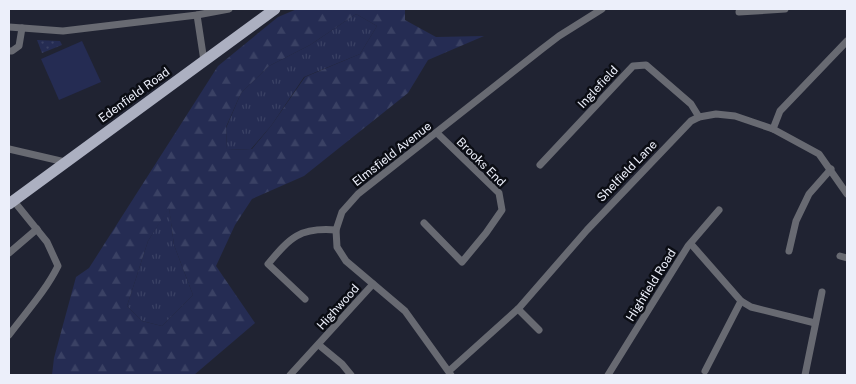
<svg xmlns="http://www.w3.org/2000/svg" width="856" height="384" font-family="'Public Sans',sans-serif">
  <defs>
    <pattern id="grass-tufts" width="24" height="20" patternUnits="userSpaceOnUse" patternTransform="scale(1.25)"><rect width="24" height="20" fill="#252c53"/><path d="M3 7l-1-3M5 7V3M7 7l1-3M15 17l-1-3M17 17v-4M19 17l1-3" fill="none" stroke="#3a4164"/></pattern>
    <pattern id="forest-firs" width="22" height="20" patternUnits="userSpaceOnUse" patternTransform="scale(1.25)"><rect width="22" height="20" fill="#252c53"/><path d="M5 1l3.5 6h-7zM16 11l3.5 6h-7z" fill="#3a4164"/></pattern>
    <pattern id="park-dots" width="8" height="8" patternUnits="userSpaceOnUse" patternTransform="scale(1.25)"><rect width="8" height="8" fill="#252c53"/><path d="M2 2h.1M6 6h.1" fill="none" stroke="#3a4164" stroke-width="1.8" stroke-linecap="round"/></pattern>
  </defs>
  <rect width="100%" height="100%" fill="#202332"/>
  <g fill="url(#grass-tufts)">
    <path d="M 356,14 L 377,26 L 360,54 L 304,77 L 271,126 L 251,149 L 227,150 L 226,128 L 241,93 L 269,66 L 310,45 Z"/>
    <path d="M 169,207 L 174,245 L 193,295 L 162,326 L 142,321 L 127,306 L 148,241 Z"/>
  </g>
  <path fill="url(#forest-firs)" fill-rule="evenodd" d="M 297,9 L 405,9 L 405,20 L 436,37 L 484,36 L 428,60 L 408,93 L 304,176 L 252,199 L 235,225 L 216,266 L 255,323 L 194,375 L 52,375 L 54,358 L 76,277 L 89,268 L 218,66 L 278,17 ZM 356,14 L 377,26 L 360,54 L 305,77 L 271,126 L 252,149 L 227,150 L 226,127 L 241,93 L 269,66 L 310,45 ZM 169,208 L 174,245 L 193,295 L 162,326 L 142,321 L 127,306 L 148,241 Z"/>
  <path fill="url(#park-dots)" d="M 37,40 L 60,41 L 62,45 L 42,53 Z"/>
  <path fill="#252c53" d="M 82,41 L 101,82 L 59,100 L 41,59 Z"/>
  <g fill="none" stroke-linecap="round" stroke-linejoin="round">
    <g stroke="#686a72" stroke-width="7">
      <path d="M 739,12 L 785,9"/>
      <path d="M 197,15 L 204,61"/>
      <path d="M 9,27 L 63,31 L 197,15 L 229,9"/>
      <path d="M 9,51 L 12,51 L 19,46 L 22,28"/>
      <path d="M 773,129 L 780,111 L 847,41"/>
      <path d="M 9,149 L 65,162"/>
      <path d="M 540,165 L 633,66 L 646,65 L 691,104 L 699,117"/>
      <path d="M 424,223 L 462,262 L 486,233 L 502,210 L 499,193 L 437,133"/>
      <path d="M 691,244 L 741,301 L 751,307 L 815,323"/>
      <path d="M 789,251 L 796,221 L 809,194 L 831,169"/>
      <path d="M 9,253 L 37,229"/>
      <path d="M 840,256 L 847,258"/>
      <path d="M 305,299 L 268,264 C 290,238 299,227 336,230"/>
      <path d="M 518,309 L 539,330"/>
      <path d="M 9,335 C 26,312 45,292 58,266 L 47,242 L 13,200"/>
      <path d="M 319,345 L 342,364 L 351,375"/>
      <path d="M 449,371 L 519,308 L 587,230 L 691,121 L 699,117 L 716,114 L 735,116 L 773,129 L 819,154 L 847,194"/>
      <path d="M 705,371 L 741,301"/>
      <path d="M 290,375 L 373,284"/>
      <path d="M 451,375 L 405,311 L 346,261 L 337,247 L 336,230 L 342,212 L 358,194 L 542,49 L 559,36 L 602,9"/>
      <path d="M 608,375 L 688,246 L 719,210"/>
      <path d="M 805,375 L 822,292"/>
    </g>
    <path stroke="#acb0c1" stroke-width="11" d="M 9,204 L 275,9"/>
  </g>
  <g text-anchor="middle" stroke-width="5" stroke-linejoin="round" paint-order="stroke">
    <g font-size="12" fill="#eceffa" stroke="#0b0d14">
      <text transform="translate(598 87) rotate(-47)" y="4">Inglefield</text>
      <text transform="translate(134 95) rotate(-36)" y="4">Edenfield Road</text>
      <text transform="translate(392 154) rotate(-38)" y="4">Elmsfield Avenue</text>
      <text transform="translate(481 162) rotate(45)" y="4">Brooks End</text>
      <text transform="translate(627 171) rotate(-46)" y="4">Shelfield Lane</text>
      <text transform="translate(651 285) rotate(-58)" y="4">Highfield Road</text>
      <text transform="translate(338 307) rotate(-48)" y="4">Highwood</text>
    </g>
  </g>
  <rect width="856" height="384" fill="none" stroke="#eceffa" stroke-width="20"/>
</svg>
